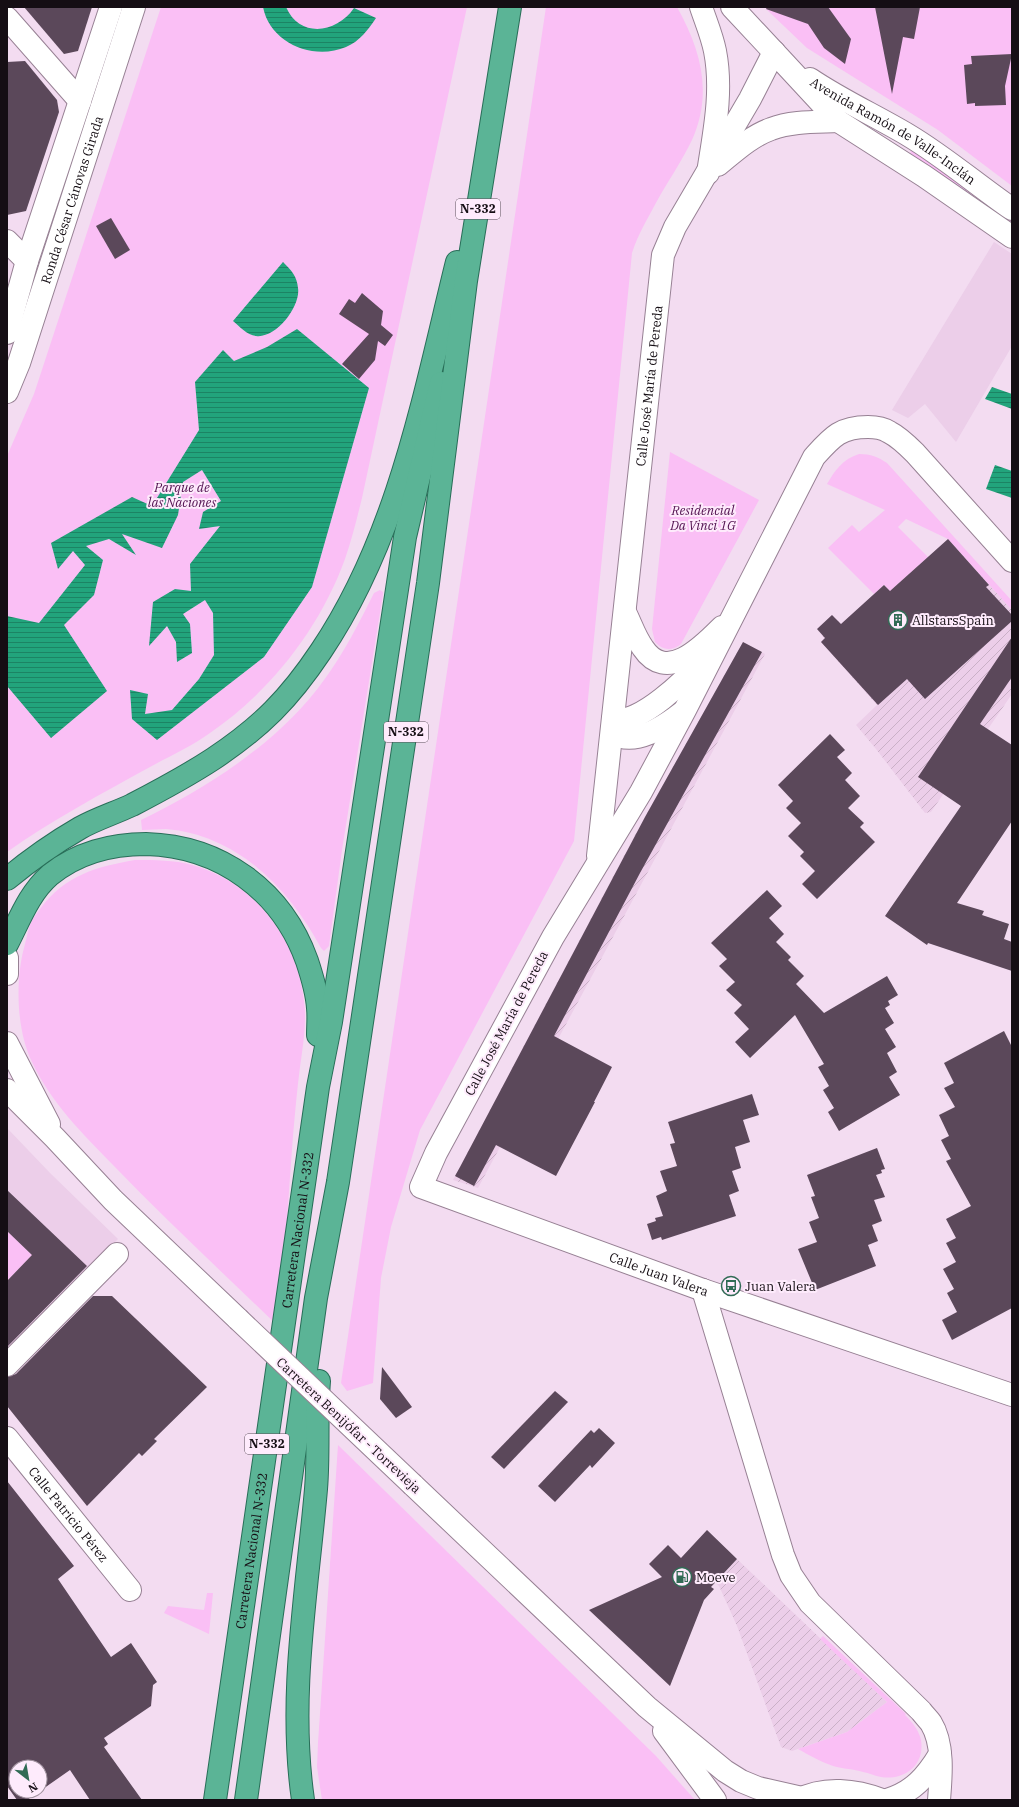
<svg xmlns="http://www.w3.org/2000/svg" width="1019" height="1807" font-family="'IBM Plex Serif',serif">
  <defs>
    <pattern id="industrial-furrows" width="10" height="10" patternUnits="userSpaceOnUse"><rect width="10" height="10" fill="#eccee9"/><path d="M-1 1l2-2M0 10L10 0M9 11l2-2" fill="none" stroke="#cab0c7"/></pattern>
    <pattern id="water-rules" width="6" height="5" patternUnits="userSpaceOnUse"><rect width="6" height="5" fill="#22a47c"/><path d="M0 2.5h6" fill="none" stroke="#1c8464"/></pattern>
  </defs>
  <rect width="100%" height="100%" fill="#f3dcf1"/>
  <g fill="#eccee9">
    <path d="M 994,242 L 1012,254 L 1012,346 L 956,442 L 925,404 L 908,418 L 892,410 Z"/>
    <path d="M 7,1128 L 50,1173 L 118,1239 L 7,1352 Z"/>
  </g>
  <g fill="url(#industrial-furrows)">
    <path d="M 948,539 L 1012,610 L 1012,694 L 931,812 L 925,813 L 876,749 L 856,725 L 877,705 L 821,642 L 824,638 L 817,629 L 832,615 L 841,624 L 873,595 L 880,601 Z"/>
    <path d="M 743,642 L 765,654 L 478,1188 L 453,1180 L 635,835 Z"/>
    <path d="M 737,1559 L 887,1702 L 847,1732 L 792,1751 L 781,1747 L 737,1626 L 719,1586 L 716,1583 Z"/>
  </g>
  <g fill="#fabff5">
    <path d="M 161,7 L 467,7 L 362,498 C 357,518 352,539 345,559 C 320,628 271,691 210,733 C 192,746 170,756 150,767 C 101,794 52,820 7,852 L 7,456 L 34,394 Z"/>
    <path d="M 546,7 L 677,7 C 701,50 713,93 692,140 C 682,161 668,181 657,201 C 648,218 638,234 632,253 L 574,841 L 420,1130 L 391,1227 L 381,1278 L 373,1383 L 347,1391 L 341,1383 Z"/>
    <path d="M 764,7 L 1012,7 L 1012,186 L 938,130 L 807,48 Z"/>
    <path d="M 911,150 L 914,150 L 1012,222 L 1012,227 L 910,155 Z"/>
    <path d="M 670,452 L 759,500 L 681,644 C 672,651 663,651 655,642 L 652,629 Z"/>
    <path d="M 859,454 C 871,454 878,457 887,463 L 1012,601 L 1012,610 L 948,539 L 906,519 L 898,527 L 928,557 L 890,591 L 884,585 L 874,594 L 828,548 L 852,525 L 859,532 L 885,510 L 827,484 C 835,470 843,459 859,454 Z"/>
    <path d="M 380,590 L 383,592 L 383,594 L 342,850 L 329,946 L 324,951 L 321,948 C 289,888 237,835 166,829 C 158,829 150,830 142,830 L 141,820 C 207,788 281,741 324,680 C 344,653 359,623 374,593 Z"/>
    <path d="M 135,860 C 155,860 174,860 192,865 C 254,882 297,938 304,1001 C 307,1023 303,1045 300,1067 C 297,1090 295,1113 293,1136 C 288,1200 285,1262 278,1326 C 223,1273 167,1221 114,1166 C 83,1134 51,1103 32,1062 C 16,1029 15,979 25,944 C 27,937 28,929 31,922 C 33,918 37,913 40,909 C 65,875 96,867 135,860 Z"/>
    <path d="M 7,1231 L 32,1255 L 8,1280 L 7,1279 Z"/>
    <path d="M 338,1445 L 656,1756 L 695,1800 L 322,1800 L 317,1767 L 318,1743 Z"/>
    <path d="M 207,1593 L 213,1593 L 209,1634 L 164,1613 L 168,1606 L 204,1610 Z"/>
    <path d="M 823,1636 L 906,1714 L 905,1715 C 916,1726 924,1737 921,1753 C 917,1771 899,1780 881,1777 C 875,1776 869,1773 863,1772 C 854,1769 843,1769 833,1766 C 821,1762 809,1755 798,1749 L 847,1732 L 887,1702 L 820,1639 Z"/>
  </g>
  <g fill="url(#water-rules)">
    <path d="M 263,7 L 286,7 C 300,39 337,33 354,8 L 376,18 C 368,30 360,41 346,47 C 313,61 270,43 263,7 Z"/>
    <path d="M 283,262 C 291,270 297,276 298,288 C 301,306 276,339 256,336 C 247,335 239,326 233,321 Z"/>
    <path d="M 297,329 L 369,388 L 312,587 L 264,657 L 157,740 L 132,719 L 130,690 L 148,694 L 145,714 L 172,710 L 199,679 L 214,655 L 213,613 L 205,600 L 183,614 L 190,624 L 192,653 L 177,662 L 176,642 L 167,626 L 149,646 L 153,602 L 175,589 L 191,591 L 190,564 L 220,526 L 199,529 L 203,512 L 221,501 L 202,470 L 183,482 L 178,515 L 162,548 L 122,534 L 136,555 L 109,539 L 86,546 L 103,560 L 94,595 L 64,625 L 107,691 L 51,738 L 7,686 L 7,616 L 39,623 L 85,565 L 73,551 L 58,569 L 51,543 L 132,497 L 152,506 L 199,430 L 195,382 L 223,350 L 234,361 L 267,347 Z"/>
    <path d="M 992,387 L 1012,394 L 1012,409 L 985,399 Z"/>
    <path d="M 995,465 L 1012,471 L 1012,498 L 986,489 Z"/>
  </g>
  <g fill="#5b485a">
    <path d="M 24,7 L 92,7 L 78,51 L 64,54 Z"/>
    <path d="M 767,7 L 828,7 L 851,39 L 845,64 L 824,48 L 808,24 L 766,9 Z"/>
    <path d="M 875,7 L 920,7 L 914,39 L 903,37 L 892,94 Z"/>
    <path d="M 1012,54 L 1005,86 L 1006,105 L 975,106 L 975,103 L 967,104 L 964,65 L 972,64 L 971,56 Z"/>
    <path d="M 25,61 L 57,100 L 59,112 L 26,211 L 7,215 L 7,62 Z"/>
    <path d="M 111,218 L 130,250 L 115,259 L 96,226 Z"/>
    <path d="M 362,293 L 383,311 L 381,325 L 393,335 L 385,346 L 378,341 L 375,360 L 359,379 L 342,364 L 369,334 L 339,314 L 349,299 L 355,303 Z"/>
    <path d="M 948,539 L 989,585 L 986,587 L 1012,615 L 1012,621 L 925,699 L 907,679 L 878,705 L 821,642 L 825,638 L 817,629 L 832,615 L 841,624 L 884,585 L 890,591 Z"/>
    <path d="M 1012,637 L 1012,677 L 980,724 L 1012,745 L 1012,821 L 957,903 L 984,911 L 982,915 L 1009,924 L 1004,939 L 1012,942 L 1012,971 L 928,943 L 927,945 L 885,916 L 961,806 L 918,777 Z"/>
    <path d="M 743,642 L 762,652 L 640,873 L 554,1036 L 612,1067 L 594,1102 L 595,1102 L 556,1176 L 496,1145 L 474,1186 L 455,1176 L 460,1167 L 645,817 Z"/>
    <path d="M 830,734 L 845,750 L 837,757 L 852,773 L 845,780 L 860,796 L 848,808 L 864,823 L 860,827 L 875,842 L 817,899 L 802,884 L 815,871 L 800,856 L 804,852 L 788,836 L 801,823 L 786,808 L 793,801 L 778,785 Z"/>
    <path d="M 767,890 L 782,906 L 769,918 L 784,934 L 776,942 L 791,957 L 788,960 L 804,976 L 796,984 L 824,1013 L 887,976 L 898,995 L 888,1001 L 890,1005 L 885,1008 L 894,1023 L 885,1029 L 896,1047 L 887,1053 L 897,1072 L 889,1077 L 900,1095 L 839,1131 L 828,1112 L 834,1108 L 823,1090 L 829,1086 L 818,1067 L 824,1064 L 795,1015 L 750,1058 L 735,1042 L 749,1029 L 734,1013 L 742,1005 L 726,990 L 735,982 L 719,966 L 727,959 L 711,943 Z"/>
    <path d="M 1004,1031 L 1012,1047 L 1012,1308 L 952,1340 L 942,1320 L 957,1312 L 947,1293 L 954,1289 L 943,1269 L 956,1262 L 946,1243 L 956,1238 L 946,1219 L 971,1206 L 946,1161 L 951,1159 L 941,1140 L 949,1136 L 939,1115 L 955,1107 L 944,1088 L 954,1083 L 944,1063 Z"/>
    <path d="M 752,1094 L 759,1115 L 743,1120 L 750,1142 L 735,1147 L 741,1168 L 732,1171 L 739,1191 L 729,1195 L 736,1216 L 662,1240 L 661,1237 L 652,1240 L 647,1224 L 656,1221 L 655,1218 L 663,1216 L 656,1196 L 667,1191 L 660,1171 L 677,1166 L 670,1144 L 675,1143 L 668,1122 Z"/>
    <path d="M 877,1148 L 885,1169 L 881,1170 L 882,1173 L 876,1175 L 885,1197 L 874,1200 L 882,1221 L 872,1225 L 878,1241 L 868,1245 L 876,1266 L 815,1290 L 798,1249 L 817,1242 L 809,1222 L 819,1218 L 811,1197 L 815,1196 L 807,1175 Z"/>
    <path d="M 7,1190 L 87,1266 L 7,1347 L 7,1281 L 32,1255 L 7,1231 Z"/>
    <path d="M 93,1296 L 112,1296 L 207,1387 L 154,1439 L 157,1441 L 142,1456 L 139,1453 L 87,1506 L 7,1406 L 7,1377 L 16,1374 Z"/>
    <path d="M 382,1367 L 412,1407 L 396,1418 L 380,1399 Z"/>
    <path d="M 555,1391 L 568,1402 L 504,1469 L 491,1457 Z"/>
    <path d="M 599,1428 L 615,1443 L 592,1468 L 590,1465 L 555,1502 L 538,1486 L 591,1430 L 594,1433 Z"/>
    <path d="M 7,1481 L 74,1566 L 58,1579 L 111,1657 L 131,1643 L 157,1682 L 153,1685 L 151,1706 L 104,1738 L 108,1744 L 104,1747 L 142,1800 L 90,1800 L 70,1770 L 40,1791 L 40,1767 L 16,1767 L 16,1791 L 40,1791 L 27,1800 L 17,1800 L 7,1786 Z"/>
    <path d="M 707,1530 L 737,1559 L 711,1587 L 714,1589 L 704,1600 L 670,1686 L 589,1610 L 662,1577 L 649,1564 L 668,1545 L 681,1558 Z"/>
  </g>
  <g fill="none" stroke-linecap="round" stroke-linejoin="round">
    <g stroke="#978194" stroke-width="24">
      <g id="minor">
        <path d="M 7,18 L 80,101"/>
        <path d="M 774,52 L 838,121 L 924,176 L 1012,237"/>
        <path id="s1" d="M 810,79 C 841,100 876,116 908,135 C 945,157 977,185 1012,209"/>
        <path d="M 718,165 C 734,152 751,136 771,129 C 792,121 816,122 838,121"/>
        <path d="M 7,241 L 27,261"/>
        <path id="s2" d="M 1012,561 L 915,453 C 907,445 899,437 889,432 C 883,428 875,427 868,427 C 840,427 832,437 814,457 L 685,710 L 641,792 L 553,937 L 436,1153 L 421,1187 L 703,1290 L 1012,1395"/>
        <path d="M 625,612 C 631,624 635,637 643,648 C 667,684 703,646 722,627"/>
        <path d="M 613,719 C 639,727 688,677 704,659"/>
        <path d="M 612,733 C 635,747 664,727 683,712"/>
        <path id="s3" d="M 598,856 L 663,255 L 675,227 L 750,99 L 774,52"/>
        <path d="M 703,1290 L 783,1555 L 791,1575 L 810,1603 L 921,1711 C 924,1715 928,1719 931,1723 C 944,1744 941,1776 939,1800"/>
        <path d="M 7,1365 L 117,1254"/>
        <path id="s4" d="M 7,1438 L 130,1590"/>
        <path d="M 887,1800 C 913,1792 926,1777 940,1754"/>
      </g>
    </g>
    <g stroke="#978194" stroke-width="24">
      <g id="tertiary">
        <path d="M 701,7 C 706,22 712,36 715,51 C 723,92 714,133 708,173"/>
        <path d="M 732,7 L 774,52"/>
        <path d="M 7,333 L 27,261 L 111,7"/>
        <path id="s5" d="M 7,392 L 19,363 L 134,7"/>
      </g>
    </g>
    <g stroke="#978194" stroke-width="24">
      <g id="secondary">
        <path d="M 7,958 L 7,974"/>
        <path d="M 7,1043 L 49,1124"/>
        <path d="M 7,1090 L 55,1138 L 113,1200 L 238,1319"/>
        <path d="M 413,1485 L 647,1707 L 725,1771 L 741,1781 L 758,1788 L 802,1798"/>
        <path d="M 664,1731 L 715,1800"/>
        <path d="M 798,1800 C 824,1786 856,1790 882,1800"/>
      </g>
    </g>
    <g stroke="#286e58" stroke-width="24">
      <g id="trunk">
        <path d="M 7,879 C 30,860 54,843 80,828 C 96,819 115,813 132,805 C 159,791 187,776 213,759 C 234,745 255,729 273,711 C 291,693 307,672 321,651 C 399,535 424,395 457,262"/>
        <path d="M 7,944 C 19,921 29,893 50,875 C 77,853 112,844 146,844 C 221,846 282,891 307,961 C 312,976 317,992 318,1008 C 319,1017 318,1026 318,1035"/>
        <path id="s6" d="M 215,1800 L 318,1087 L 331,1022 L 405,537 L 441,383"/>
        <path d="M 246,1800 L 316,1298 L 338,1182 L 428,583 L 466,281 L 510,7"/>
        <path d="M 303,1800 C 288,1696 307,1593 316,1489 C 319,1453 316,1417 319,1381"/>
      </g>
    </g>
    <use href="#minor" stroke="#fff" stroke-width="22"/>
    <use href="#tertiary" stroke="#fff" stroke-width="22"/>
    <use href="#secondary" stroke="#fff" stroke-width="22"/>
    <use href="#trunk" stroke="#5bb496" stroke-width="22"/>
    <g stroke="#978194" stroke-width="24" stroke-linecap="butt">
      <path id="secondary-bridge" d="M 238,1319 L 413,1485"/>
    </g>
    <use href="#secondary-bridge" stroke="#fff" stroke-width="22"/>
  </g>
  <defs>
    <g id="building-ring" transform="scale(1)"><circle r="9.5" fill="#feebfc" stroke="#316b55" stroke-width="1.5"/><path d="M-4-6H4V6H1V3H-1V6H-4ZM-2.5-4.3h1.7v1.8h-1.7ZM.8-4.3h1.7v1.8H.8ZM-2.5-1h1.7V.8h-1.7ZM.8-1h1.7V.8H.8Z" fill="#316b55"/></g>
    <g id="bus-ring" transform="scale(1)"><circle r="9.5" fill="#feebfc" stroke="#316b55" stroke-width="1.5"/><path d="M-5-6H5V4H4V6H2V4H-2V6H-4V4H-5ZM-3.5-4V0h7V-4ZM-3.5 1.2v1.5H-2V1.2ZM2 1.2v1.5H3.5V1.2Z" fill="#316b55"/></g>
    <g id="fuel-ring" transform="scale(1)"><circle r="9.5" fill="#feebfc" stroke="#316b55" stroke-width="1.5"/><path d="M-5.5-6h7V0h2V4h1.3V-2.5L3-4.5l.8-.8L6-3V5H2.5V1h-1V6h-7ZM-4.2-4.7v3.2H.2V-4.7Z" fill="#316b55"/></g>
  </defs>
  <g fill-rule="evenodd">
    <use href="#building-ring" x="898" y="620"/>
    <use href="#bus-ring" x="731" y="1286"/>
    <use href="#fuel-ring" x="682" y="1577"/>
  </g>
  <g text-anchor="middle" stroke-width="4" stroke-linejoin="round" paint-order="stroke">
    <g fill="#feebfc" stroke="#5b505a" stroke-width="1">
      <rect x="456" y="199" width="44" height="20" rx="3"/>
      <rect x="384" y="722" width="44" height="20" rx="3"/>
      <rect x="245" y="1434" width="44" height="20" rx="3"/>
    </g>
    <g font-size="12" font-weight="bold" fill="#150e14">
      <text x="478" y="213">N-332</text>
      <text x="406" y="736">N-332</text>
      <text x="267" y="1448">N-332</text>
    </g>
    <g font-size="13" fill="#150e14" stroke="#feebfc">
      <text dy="5" stroke="none"><textPath href="#s1" startOffset="98">Avenida Ramón de Valle-Inclán</textPath></text>
      <text dy="5" stroke="none"><textPath href="#s5" startOffset="203">Ronda César Cánovas Girada</textPath></text>
      <text dy="5" stroke="none"><textPath href="#s3" startOffset="473">Calle José María de Pereda</textPath></text>
      <text transform="translate(506 1023) rotate(-62)" y="5">Calle José María de Pereda</text>
      <text dy="5" stroke="none"><textPath href="#s6" startOffset="576">Carretera Nacional N-332</textPath></text>
      <text dy="5" stroke="none"><textPath href="#s2" startOffset="1348">Calle Juan Valera</textPath></text>
      <text transform="translate(349 1425) rotate(43)" y="5">Carretera Benijófar - Torrevieja</text>
      <text dy="5" stroke="none"><textPath href="#s4" startOffset="98">Calle Patricio Pérez</textPath></text>
      <text dy="5" stroke="none"><textPath href="#s6" startOffset="252">Carretera Nacional N-332</textPath></text>
    </g>
    <g font-size="13" font-style="italic" fill="#521150" stroke="#feebfc">
      <text x="182" y="492">Parque de<tspan x="182" dy="15">las Naciones</tspan></text>
      <text x="703" y="515">Residencial<tspan x="703" dy="15">Da Vinci 1G</tspan></text>
    </g>
    <g font-size="13" fill="#150e14" stroke="#feebfc" text-anchor="start">
      <text x="912" y="625">AllstarsSpain</text>
      <text x="745" y="1291">Juan Valera</text>
      <text x="696" y="1582">Moeve</text>
    </g>
  </g>
  <rect width="1019" height="1807" fill="none" stroke="#150e14" stroke-width="16"/>
  <g transform="translate(28 1779) rotate(149)"><circle r="19" fill="#feebfc" stroke="#a1939f"/>
  <path d="M0-3L7 15L0 10L-7 15Z" fill="#316b55"/>
  <text y="-6" font-size="11" font-weight="bold" text-anchor="middle" fill="#150e14">N</text>
  </g>
</svg>
